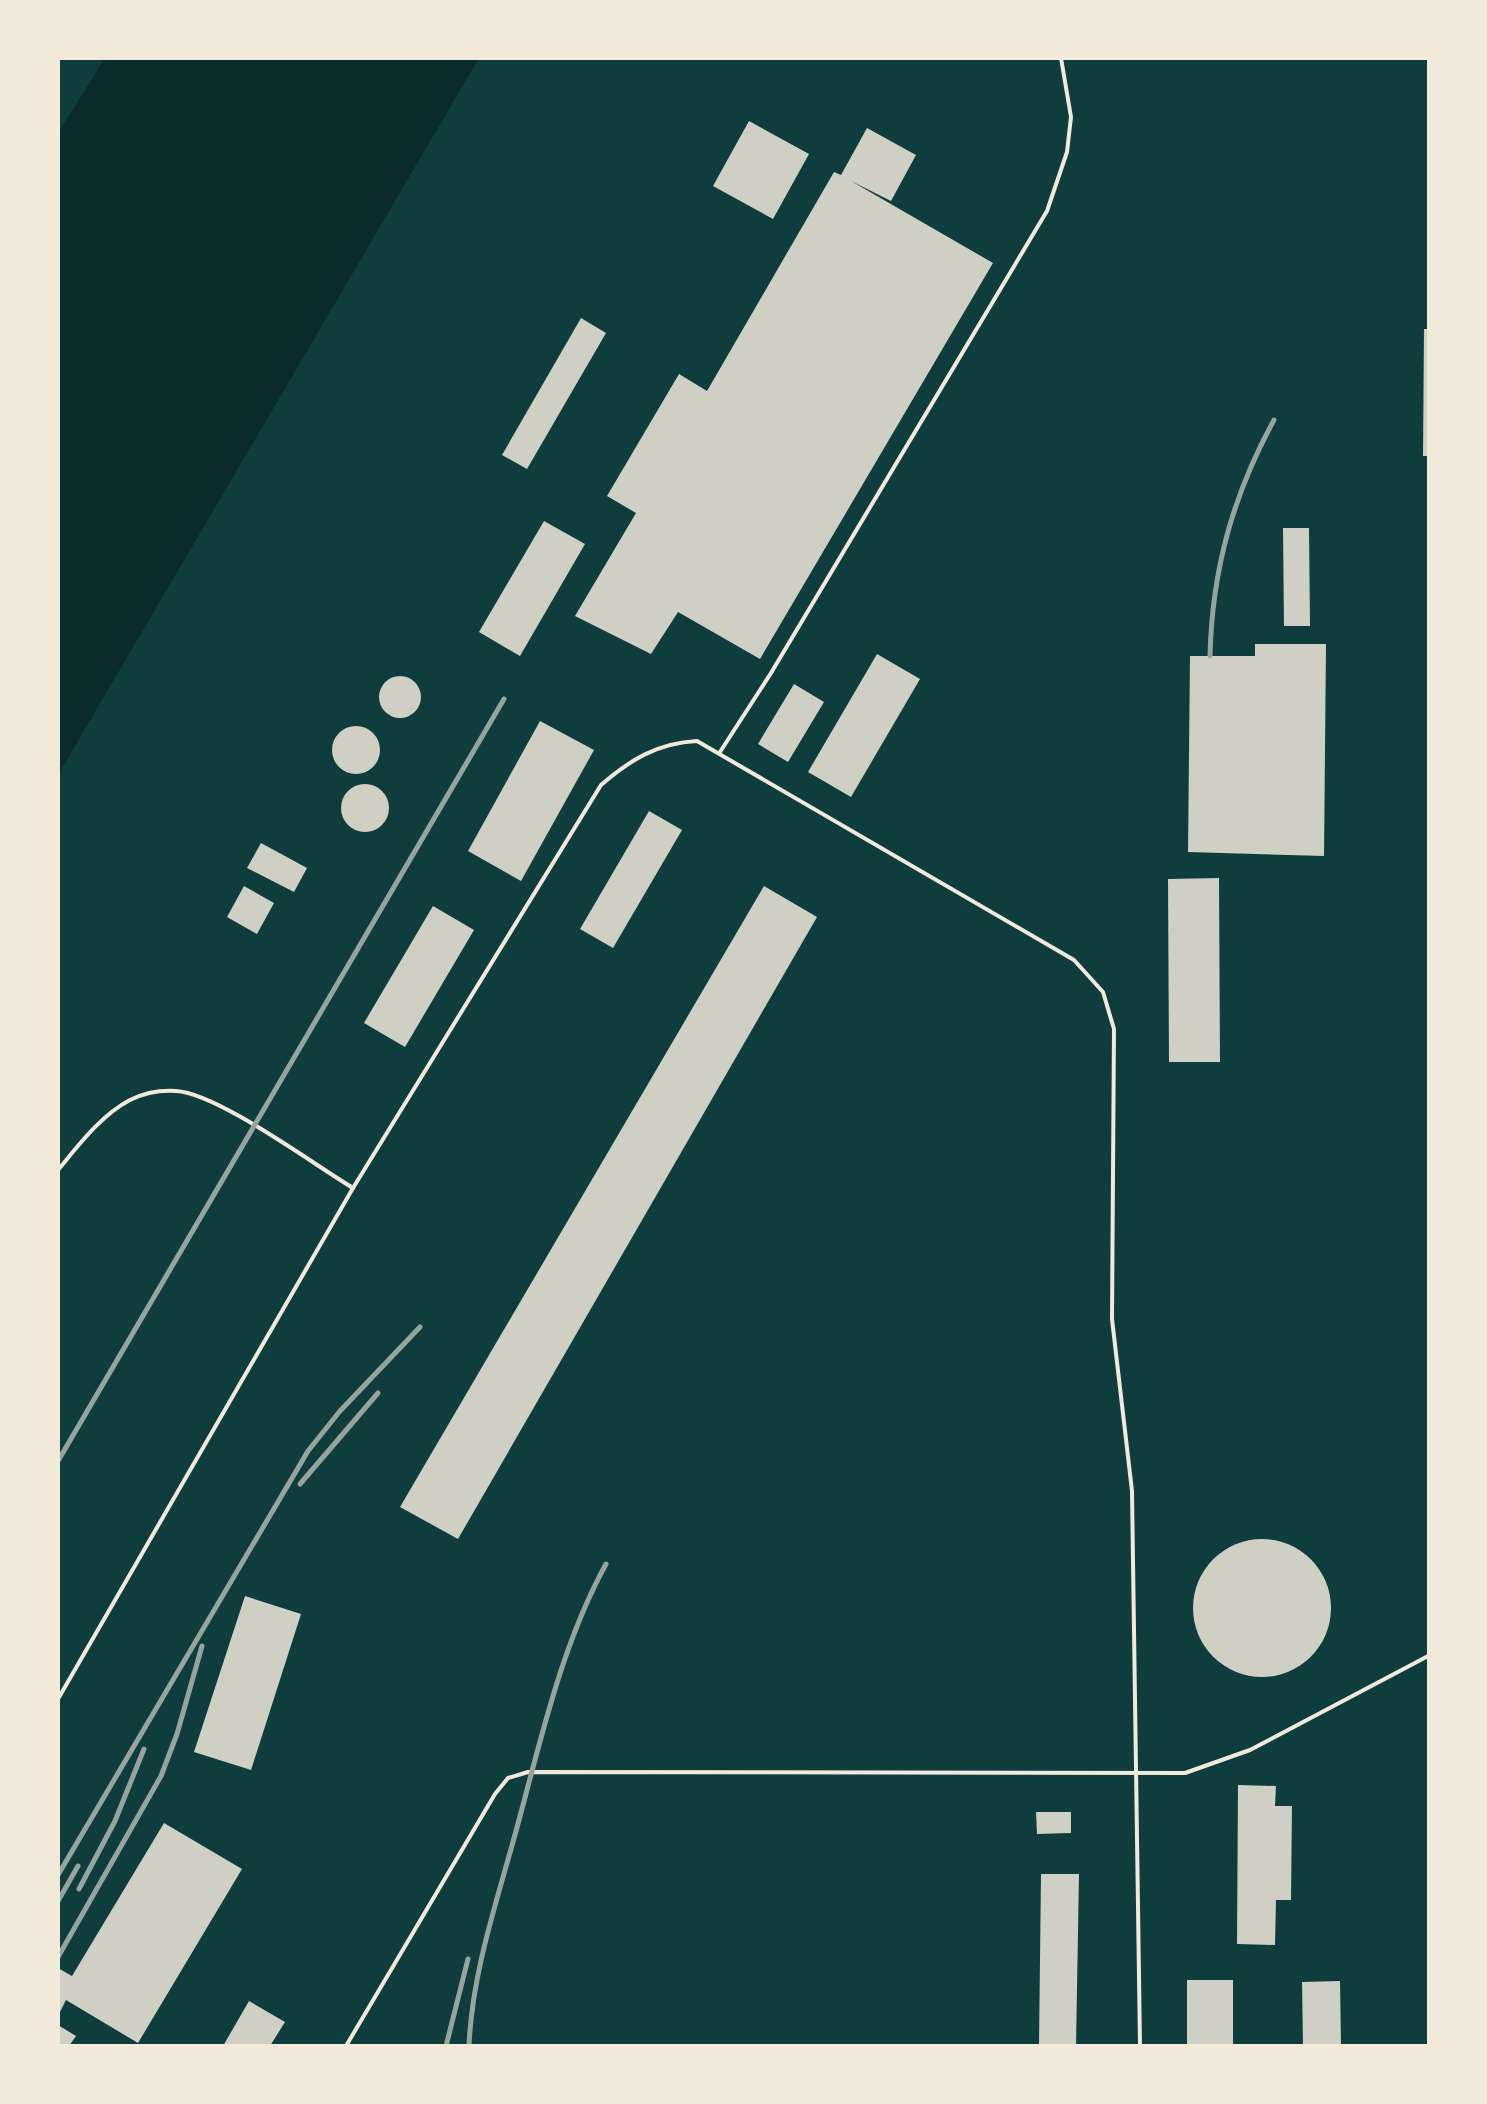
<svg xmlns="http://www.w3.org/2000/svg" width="1487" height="2104" font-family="Figtree,sans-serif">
  <rect width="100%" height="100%" fill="#0f3d3e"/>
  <path fill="#0a2a2b" d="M 105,58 L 479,58 L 58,775 L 58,133 Z"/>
  <g fill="#cfcfc3">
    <path d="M 749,121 L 809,154 L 773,219 L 713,186 Z"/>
    <path d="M 867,128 L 916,155 L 891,201 L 851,181 L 993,263 L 760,659 L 678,612 L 651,654 L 575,616 L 636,513 L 607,496 L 679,374 L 707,391 L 834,172 L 841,175 Z"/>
    <path d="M 581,318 L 606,333 L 527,469 L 502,455 Z"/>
    <path d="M 1424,329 L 1430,329 L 1430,456 L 1423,456 Z"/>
    <path d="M 544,521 L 585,544 L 520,656 L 479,632 Z"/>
    <path d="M 1283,528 L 1309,528 L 1310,626 L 1284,626 Z"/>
    <path d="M 1255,644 L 1326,644 L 1324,856 L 1188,852 L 1190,656 L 1255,656 Z"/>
    <path d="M 877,654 L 920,679 L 851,797 L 808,772 Z"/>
    <circle cx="400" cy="697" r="21"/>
    <path d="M 794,684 L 824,702 L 788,762 L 758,744 Z"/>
    <path d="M 540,721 L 594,750 L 521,881 L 468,851 Z"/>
    <circle cx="356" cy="750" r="24"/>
    <circle cx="365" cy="808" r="24"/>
    <path d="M 649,811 L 682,830 L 613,948 L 580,929 Z"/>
    <path d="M 261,843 L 307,868 L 294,892 L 247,868 Z"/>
    <path d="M 1219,878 L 1220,1062 L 1169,1062 L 1168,879 Z"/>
    <path d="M 244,886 L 274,903 L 257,934 L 227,917 Z"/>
    <path d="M 764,886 L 817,917 L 458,1539 L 400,1507 Z"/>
    <path d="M 433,906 L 474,930 L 405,1047 L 364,1023 Z"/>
    <circle cx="1262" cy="1608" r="69"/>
    <path d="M 245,1596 L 301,1614 L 251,1770 L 194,1752 Z"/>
    <path d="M 1238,1785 L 1276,1786 L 1275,1806 L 1292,1806 L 1291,1900 L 1276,1900 L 1275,1945 L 1237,1944 Z"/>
    <path d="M 1036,1812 L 1071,1812 L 1071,1833 L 1037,1834 Z"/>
    <path d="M 164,1823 L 242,1869 L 138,2043 L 66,2000 L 58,2016 L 58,1968 L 72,1976 Z"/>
    <path d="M 1041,1874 L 1079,1874 L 1076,2046 L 1039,2046 Z"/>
    <rect x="1187" y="1980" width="46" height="66"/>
    <path d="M 1340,1981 L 1341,2046 L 1303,2046 L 1302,1982 Z"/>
    <path d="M 249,2001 L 285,2022 L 270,2046 L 223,2046 Z"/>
    <path d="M 58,2025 L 76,2036 L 69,2046 L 58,2046 Z"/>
  </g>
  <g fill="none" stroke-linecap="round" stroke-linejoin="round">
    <g stroke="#f1e9da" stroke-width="4">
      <path d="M 720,752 L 771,673 L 1047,211 L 1067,152 L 1071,117 L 1061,58"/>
      <path d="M 58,1170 C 78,1146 101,1115 130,1100 C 144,1093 160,1090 176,1091 C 217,1093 313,1164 353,1188"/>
      <path d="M 58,1699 L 353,1188 L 601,785 C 630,760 657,743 697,741 L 1074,960 L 1103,992 L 1114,1029 L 1112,1319 L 1132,1491 L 1140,2046"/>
      <path d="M 346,2046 L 495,1794 L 508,1778 L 528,1772 L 1185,1773 L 1250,1750 L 1430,1655"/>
    </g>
    <g stroke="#97a49c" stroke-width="5">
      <path d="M 1210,656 C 1212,570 1233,495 1274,420"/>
      <path d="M 58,1461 L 504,699"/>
      <path d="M 300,1484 L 378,1393"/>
      <path d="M 58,1875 L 308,1451 L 340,1411 L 420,1327"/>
      <path d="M 79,1889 L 115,1821 L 144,1749"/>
      <path d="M 58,1901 L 78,1866"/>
      <path d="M 58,1957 L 161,1776 L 177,1734 L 202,1646"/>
      <path d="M 446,2046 L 468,1959"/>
      <path d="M 469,2046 C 472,1973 497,1901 516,1831 C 541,1740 561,1646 606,1564"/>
    </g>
  </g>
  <rect width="1487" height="2104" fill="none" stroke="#f1e9da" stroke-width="120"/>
</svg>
